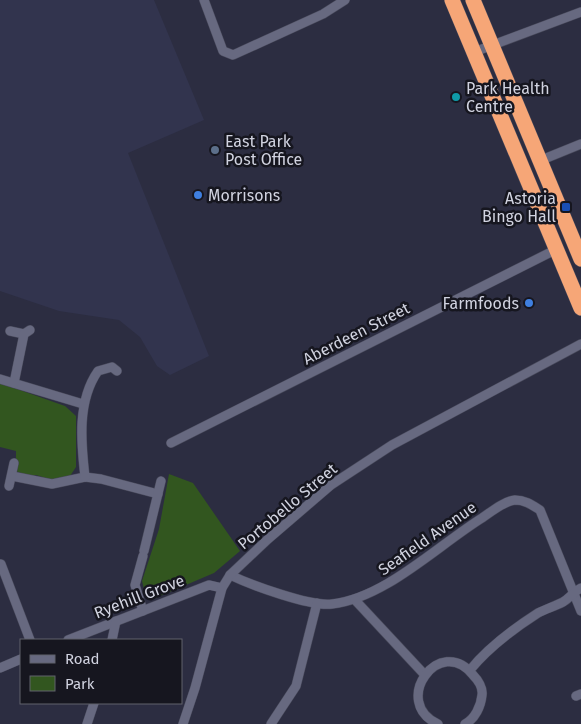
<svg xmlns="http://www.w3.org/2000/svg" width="581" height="724" font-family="'Fira Sans',sans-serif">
  <rect width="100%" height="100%" fill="#2c2d41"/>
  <path fill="#32344e" d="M 0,0 L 154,0 L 204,120 L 128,153 L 209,356 L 170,375 L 157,366 L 140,337 L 119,320 L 59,311 L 0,291 Z"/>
  <g fill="#32561f">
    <path d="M 0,383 L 65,406 L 76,416 L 76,467 L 70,476 L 55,481 L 36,475 L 30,477 L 16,471 L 16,451 L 0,447 Z"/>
    <path d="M 169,474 L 193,483 L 240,551 L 214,573 L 153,599 L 145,593 L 142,581 L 159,529 Z"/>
  </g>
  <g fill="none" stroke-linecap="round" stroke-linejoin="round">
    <g stroke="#494a5b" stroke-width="10">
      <g id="street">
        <path d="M 204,0 L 223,51 L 233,55 L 323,14 L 345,0"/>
        <path d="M 474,52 L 581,12"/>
        <path d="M 539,161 L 581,144"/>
        <path d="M 10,331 L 24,334"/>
        <path d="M 0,379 L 83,404"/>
        <path d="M 14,383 L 24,334 L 30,330"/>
        <path d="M 171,443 L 555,250"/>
        <path d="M 12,476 L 52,484 L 85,477 L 101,479 L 158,494"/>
        <path d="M 85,477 C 81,442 77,401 98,371 L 112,367 L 117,371"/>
        <path d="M 9,486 L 14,463"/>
        <path d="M 144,551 L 161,481"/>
        <path d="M 1,564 L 30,640"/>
        <path d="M 230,575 C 251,585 311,607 332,604 C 385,598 437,546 482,518 C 491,512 504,501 515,500 C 525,500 532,505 540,510 L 581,611"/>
        <path d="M 355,600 L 424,674"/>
        <path d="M 143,611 L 135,585 L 143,556"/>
        <path d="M 68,640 L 209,585 L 222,588"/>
        <path d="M 112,640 L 116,621"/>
        <path d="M 0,668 L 21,659"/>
        <path d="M 470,670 C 488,648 513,629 538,613 C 546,609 555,606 563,602 C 570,598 573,592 581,588"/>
        <path d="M 576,696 L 581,694"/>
        <path d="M 87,724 L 94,703"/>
        <path d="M 183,724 L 195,688 L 222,588 L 230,575 L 267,540 L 331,485 L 392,445 L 581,344"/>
        <path d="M 271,724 L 296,686 L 317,603"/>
        <path d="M 438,724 C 390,702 440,633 473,675 C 478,680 483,688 482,695 C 481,706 475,719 465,724"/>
      </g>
    </g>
    <g stroke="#494a5b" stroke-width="16">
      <g id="highway">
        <path d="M 452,0 L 581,308"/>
        <path d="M 473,0 L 581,259"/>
      </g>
    </g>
    <use href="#street" stroke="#676980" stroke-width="9"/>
    <use href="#highway" stroke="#f6a677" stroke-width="15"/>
  </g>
  <circle fill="#0f9aa8" stroke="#16161f" stroke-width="2" cx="456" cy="97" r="5"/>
  <circle fill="#5c6f8a" stroke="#16161f" stroke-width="2" cx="215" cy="150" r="5"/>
  <g fill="#3f7fe0" stroke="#16161f" stroke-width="2">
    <circle cx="198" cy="195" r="5"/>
    <circle cx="529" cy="303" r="5"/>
  </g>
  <rect fill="#1a4fb4" stroke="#16161f" stroke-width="2" x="561" y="202" width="10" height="10" rx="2.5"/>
  <g text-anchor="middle" stroke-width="5" stroke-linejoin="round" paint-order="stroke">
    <g font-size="16" fill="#d1d3e0" stroke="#16161f" text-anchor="start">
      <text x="466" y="94">Park Health<tspan x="466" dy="18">Centre</tspan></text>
      <text x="225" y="147">East Park<tspan x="225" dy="18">Post Office</tspan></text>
      <text x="208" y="201">Morrisons</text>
      <text x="556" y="204" text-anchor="end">Astoria<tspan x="556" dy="18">Bingo Hall</tspan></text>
      <text x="519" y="309" text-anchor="end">Farmfoods</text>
    </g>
    <g font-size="16" fill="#d1d3e0" stroke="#16161f">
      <text transform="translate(356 333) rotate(-27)" y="6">Aberdeen Street</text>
      <text transform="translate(287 506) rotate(-40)" y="6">Portobello Street</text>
      <text transform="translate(427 538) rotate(-35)" y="6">Seafield Avenue</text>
      <text transform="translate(139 596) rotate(-21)" y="6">Ryehill Grove</text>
    </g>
  </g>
  <rect x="20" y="639" width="162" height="65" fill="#16161f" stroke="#61626c"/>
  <rect x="30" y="655" width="25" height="8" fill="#676980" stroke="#61626c"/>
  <text x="65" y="664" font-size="15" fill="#d1d3e0">Road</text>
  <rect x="30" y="676" width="25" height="15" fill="#32561f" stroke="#61626c"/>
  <text x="65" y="689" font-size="15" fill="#d1d3e0">Park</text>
</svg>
